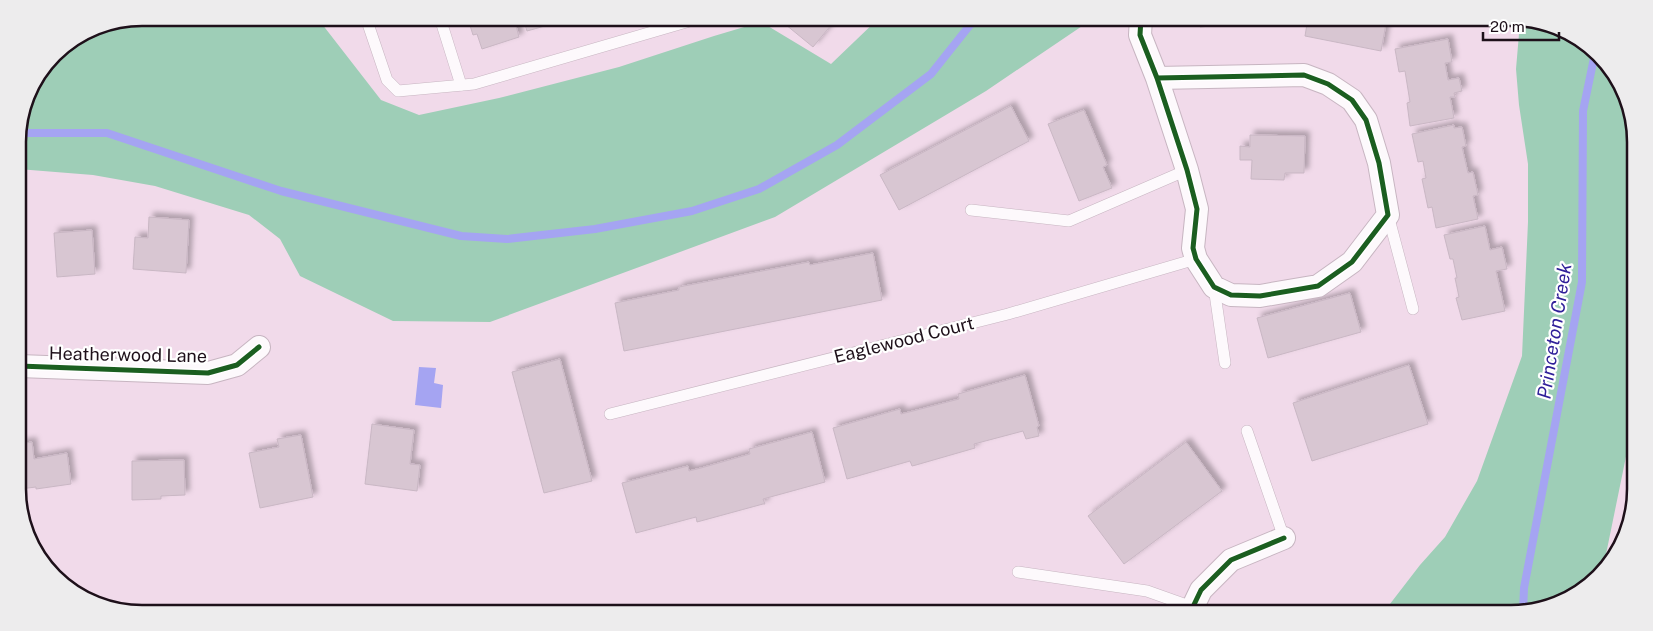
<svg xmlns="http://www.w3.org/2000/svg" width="1653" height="631" font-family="'Public Sans',sans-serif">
  <defs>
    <filter id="shadow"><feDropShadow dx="4.5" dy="-4.5" stdDeviation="2.5" flood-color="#0004"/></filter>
  </defs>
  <rect width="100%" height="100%" fill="#f1daea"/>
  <g fill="#9eceb7">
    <path d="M 142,18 L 285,18 L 322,24 L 381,100 L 419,115 L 499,98 L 619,67 L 714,36 L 761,22 L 831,64 L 879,18 L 1094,18 L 986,91 L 775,217 L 490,322 L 393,321 L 300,276 L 280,239 L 249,215 L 155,186 L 93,175 L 18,169 L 18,134 L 30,87 L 60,49 L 95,27 Z"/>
    <path d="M 1524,20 L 1551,24 L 1605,60 L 1634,125 L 1630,437 L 1604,564 L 1587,588 L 1519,613 L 1383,613 L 1420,565 L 1445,537 L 1477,481 L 1522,356 L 1528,222 L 1528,164 L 1519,105 L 1516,69 L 1519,34 Z"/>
  </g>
  <path fill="#a5a4f2" d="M 419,367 L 436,368 L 434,383 L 443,385 L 441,408 L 415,405 Z"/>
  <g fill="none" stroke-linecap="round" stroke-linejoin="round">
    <g stroke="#a5a4f2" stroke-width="8">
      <path d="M 18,133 L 107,133 L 281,191 L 461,236 L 507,239 L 595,229 L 692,211 L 759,189 L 837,145 L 931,74 L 970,25 L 980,18"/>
      <path d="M 1523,612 L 1524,588 L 1582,282 L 1583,111 L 1595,53"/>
    </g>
  </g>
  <g fill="#d8c6d2" stroke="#c9b7c4" filter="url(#shadow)">
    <path d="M 472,18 L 547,18 L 544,19 L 545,26 L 527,31 L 523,19 L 515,22 L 519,37 L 482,49 L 477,34 L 473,35 L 468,19 Z"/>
    <path d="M 553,18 L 571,18 L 554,23 Z"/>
    <path d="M 782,18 L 837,18 L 813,47 L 780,20 Z"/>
    <path d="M 1199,18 L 1245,18 L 1222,19 L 1223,25 L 1200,27 Z"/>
    <path d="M 1257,18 L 1278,18 L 1278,20 L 1257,22 Z"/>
    <path d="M 1308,18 L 1387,18 L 1381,51 L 1305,36 Z"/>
    <path d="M 1448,39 L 1452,62 L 1445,63 L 1448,80 L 1459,78 L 1462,91 L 1454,93 L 1455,97 L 1450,97 L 1454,118 L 1410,126 L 1407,103 L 1410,102 L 1405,71 L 1399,72 L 1395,49 Z"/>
    <path d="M 1011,106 L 1029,141 L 899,210 L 880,175 Z"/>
    <path d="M 1084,110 L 1107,165 L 1103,167 L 1112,188 L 1079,201 L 1048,124 Z"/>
    <path d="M 1454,125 L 1454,128 L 1462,127 L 1466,146 L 1462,147 L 1468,173 L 1473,172 L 1478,195 L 1473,196 L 1478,219 L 1436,228 L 1432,207 L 1428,208 L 1422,179 L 1426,178 L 1423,161 L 1418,162 L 1412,134 Z"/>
    <path d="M 1250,135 L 1305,136 L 1304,173 L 1285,173 L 1284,180 L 1251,179 L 1252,160 L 1240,160 L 1240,146 L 1250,147 Z"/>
    <path d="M 149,217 L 189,220 L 186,273 L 133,269 L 135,237 L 148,238 Z"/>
    <path d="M 1485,226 L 1490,250 L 1502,247 L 1507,269 L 1496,271 L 1505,311 L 1462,320 L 1456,298 L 1459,297 L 1455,278 L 1457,278 L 1453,259 L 1450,259 L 1444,235 Z"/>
    <path d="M 92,230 L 95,274 L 57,277 L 54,233 Z"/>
    <path d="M 873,253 L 882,300 L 624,351 L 615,303 L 679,290 L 679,287 L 809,262 L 810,265 Z"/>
    <path d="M 1350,293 L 1361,332 L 1268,358 L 1257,318 Z"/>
    <path d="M 560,359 L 592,481 L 544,493 L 512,372 Z"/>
    <path d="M 1409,365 L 1428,424 L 1312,461 L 1293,403 Z"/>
    <path d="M 1025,375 L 1039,426 L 1037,427 L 1039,436 L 1026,439 L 1023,431 L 974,444 L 975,448 L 916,465 L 912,466 L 910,461 L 847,479 L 833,428 L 900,409 L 901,414 L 913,411 L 959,399 L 958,394 Z"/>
    <path d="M 372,424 L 414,430 L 410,464 L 420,465 L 417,491 L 365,484 Z"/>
    <path d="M 812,432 L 825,482 L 763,499 L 765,504 L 763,504 L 697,522 L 696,517 L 636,533 L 622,483 L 688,466 L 689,471 L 701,468 L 750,454 L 749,449 Z"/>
    <path d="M 301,435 L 313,497 L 260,508 L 249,453 L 279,447 L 277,439 Z"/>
    <path d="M 32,442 L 34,459 L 67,453 L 71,484 L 36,489 L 36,487 L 20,489 L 19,444 Z"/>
    <path d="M 1186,442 L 1222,491 L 1124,564 L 1088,516 Z"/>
    <path d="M 184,460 L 185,495 L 161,496 L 161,499 L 132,500 L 132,461 Z"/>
  </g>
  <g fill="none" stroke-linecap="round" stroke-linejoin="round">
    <g stroke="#c7b5c1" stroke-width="12">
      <g id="service">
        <path d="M 366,18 L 387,80 L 398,91 L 474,84 L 700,18"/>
        <path d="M 440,18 L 461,85"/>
        <path d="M 971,210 L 1069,221 L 1187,170"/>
        <path d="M 1388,215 L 1413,309"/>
        <path d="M 1214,287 L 1225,363"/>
        <path d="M 610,414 L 1008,314 L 1196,259"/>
        <path d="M 1247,431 L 1284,538"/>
        <path d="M 1018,572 L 1147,591 L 1192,607"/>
      </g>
    </g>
    <g stroke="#c7b5c1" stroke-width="24">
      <g id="minor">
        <path d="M 1141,18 L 1140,35 L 1157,78 L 1187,170 L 1197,209 L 1193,248 L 1196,259 L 1214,287 L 1231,295 L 1260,296 L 1318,286 L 1352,262 L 1388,215 L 1379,163 L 1366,120 L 1352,100 L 1328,84 L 1304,75 L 1157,78"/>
        <path d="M 19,366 L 208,373 L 237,365 L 259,347"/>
        <path d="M 1190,613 L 1201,590 L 1231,560 L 1284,538"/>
      </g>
    </g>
    <use href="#service" stroke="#fdf9fc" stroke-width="11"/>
    <use href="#minor" stroke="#fdf9fc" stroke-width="22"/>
    <g stroke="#fff" stroke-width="8">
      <g id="cycleway">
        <path d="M 1141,18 L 1140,35 L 1157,78 L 1187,170 L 1197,209 L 1193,248 L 1196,259 L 1214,287 L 1231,295 L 1260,296 L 1318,286 L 1352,262 L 1388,215 L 1379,163 L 1366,120 L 1352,100 L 1328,84 L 1304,75 L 1157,78"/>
        <path d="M 19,366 L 208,373 L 237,365 L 259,347"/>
        <path d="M 1190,613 L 1201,590 L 1231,560 L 1284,538"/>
      </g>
    </g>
    <use href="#cycleway" stroke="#1b5e20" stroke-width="5"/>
  </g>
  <g text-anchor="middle" stroke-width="4.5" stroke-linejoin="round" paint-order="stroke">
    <g font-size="18" fill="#1e101a" stroke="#fff">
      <text transform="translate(904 340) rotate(-14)" y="6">Eaglewood Court</text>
      <text transform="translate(128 355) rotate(1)" y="6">Heatherwood Lane</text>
    </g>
    <g font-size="19" font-style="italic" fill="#302099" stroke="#fff">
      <text transform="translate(1554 331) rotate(-81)" y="7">Princeton Creek</text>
    </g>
  </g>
  <path d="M0 0H1653V631H0ZM142 26H1511A116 116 0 0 1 1627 142V489A116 116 0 0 1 1511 605H142A116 116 0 0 1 26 489V142A116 116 0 0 1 142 26Z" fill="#edeced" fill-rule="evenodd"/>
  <path fill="none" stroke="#1e101a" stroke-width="2.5" d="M142 26H1511A116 116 0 0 1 1627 142V489A116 116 0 0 1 1511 605H142A116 116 0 0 1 26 489V142A116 116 0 0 1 142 26Z"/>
  <path d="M1483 32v8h76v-8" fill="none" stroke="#1e101a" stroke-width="2.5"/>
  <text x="1490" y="32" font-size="15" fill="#1e101a" stroke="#ffffff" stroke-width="4" paint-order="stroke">20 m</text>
</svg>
